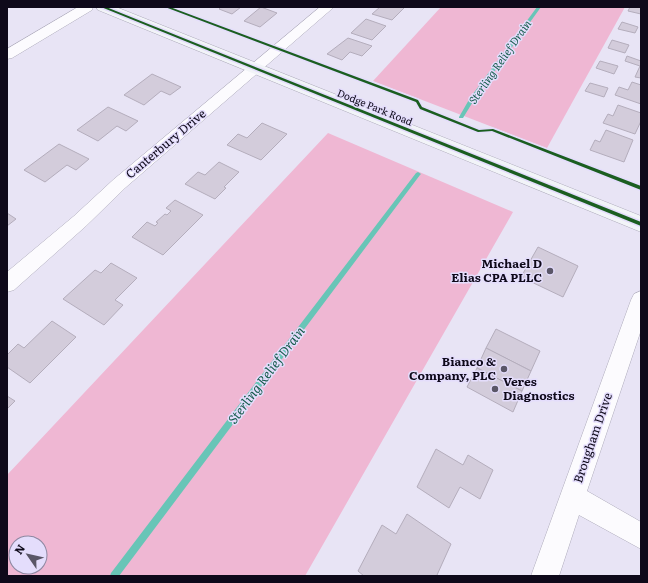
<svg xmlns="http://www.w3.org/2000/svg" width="648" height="583" font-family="Literata,serif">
  <rect width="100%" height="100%" fill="#e8e4f5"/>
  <g fill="#efb7d3" fill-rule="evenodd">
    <path d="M 441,7 L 625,7 L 547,148 L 373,81 Z"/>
    <path d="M 328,133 L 513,212 L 305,576 L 7,576 L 7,475 ZM 16,543 L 40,543 L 40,567 L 16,567 Z"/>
  </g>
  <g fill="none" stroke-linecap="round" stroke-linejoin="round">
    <g fill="#68c5b7" fill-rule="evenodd">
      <path d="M 537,7 L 541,7 L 474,100 L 463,118 L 459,118 L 459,117 L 470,98 Z"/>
      <path d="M 418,172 L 421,174 L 420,175 L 119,576 L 110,576 L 111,573 L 263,373 L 416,173 Z"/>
    </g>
  </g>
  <g fill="#d3ccdb" stroke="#b4adbc">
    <path d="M 221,7 L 241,7 L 232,14 L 219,9 Z"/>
    <path d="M 261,7 L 277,13 L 260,27 L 244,21 Z"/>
    <path d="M 380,7 L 405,7 L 392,20 L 372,14 Z"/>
    <path d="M 630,7 L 641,7 L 641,14 L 628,11 Z"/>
    <path d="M 366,19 L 386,26 L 372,40 L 351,33 Z"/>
    <path d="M 622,22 L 638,27 L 635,33 L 618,29 Z"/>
    <path d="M 348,38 L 372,46 L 362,56 L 350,52 L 342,60 L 327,54 Z"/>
    <path d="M 612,40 L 629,45 L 625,53 L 608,48 Z"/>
    <path d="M 627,56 L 641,61 L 641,78 L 635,77 L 640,66 L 625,61 Z"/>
    <path d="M 600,61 L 618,66 L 614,74 L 596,68 Z"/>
    <path d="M 152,74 L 181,87 L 170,95 L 161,91 L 144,105 L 124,95 Z"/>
    <path d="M 632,82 L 641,85 L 641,104 L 615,95 L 619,87 L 628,90 Z"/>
    <path d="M 590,83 L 608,88 L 604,97 L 585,91 Z"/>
    <path d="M 618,105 L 641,113 L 641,121 L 635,134 L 603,123 L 608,114 L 613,116 Z"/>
    <path d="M 108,107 L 138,121 L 126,131 L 117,126 L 98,141 L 77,130 Z"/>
    <path d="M 262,123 L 287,134 L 261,160 L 227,145 L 238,134 L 247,138 Z"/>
    <path d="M 606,130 L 633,140 L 624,162 L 590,150 L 595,140 L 600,142 Z"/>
    <path d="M 59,144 L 89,159 L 76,170 L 67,165 L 45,182 L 24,170 Z"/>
    <path d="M 219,162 L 239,172 L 224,187 L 226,188 L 215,199 L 185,184 L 198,172 L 205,175 Z"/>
    <path d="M 175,200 L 203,215 L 163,255 L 132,237 L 147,222 L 155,226 L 158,223 L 156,222 L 165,214 L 167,215 L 171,211 L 166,208 Z"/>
    <path d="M 7,213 L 16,219 L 7,226 Z"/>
    <path d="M 538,247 L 578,266 L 563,297 L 521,277 Z"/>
    <path d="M 111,263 L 137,278 L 115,300 L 123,305 L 104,325 L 63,299 L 95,270 L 101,273 Z"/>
    <path d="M 52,321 L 76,337 L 30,383 L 7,367 L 7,355 L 18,344 L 24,348 Z"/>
    <path d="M 496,329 L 540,351 L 531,371 L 486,348 Z"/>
    <path d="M 486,348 L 531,371 L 522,391 L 477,368 Z"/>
    <path d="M 477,368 L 522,391 L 513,412 L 467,387 Z"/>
    <path d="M 7,396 L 15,401 L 7,409 Z"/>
    <path d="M 436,449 L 463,465 L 468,455 L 493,470 L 480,499 L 460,487 L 449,508 L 417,487 Z"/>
    <path d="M 407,514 L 451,544 L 437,575 L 439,576 L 364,576 L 358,571 L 382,525 L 396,534 Z"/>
  </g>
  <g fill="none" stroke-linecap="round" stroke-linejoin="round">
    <g stroke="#aeabbb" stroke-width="1">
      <g id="street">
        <path d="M 78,7 L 93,7 L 92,10 L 12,58 L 7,59 L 7,49 Z"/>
        <path d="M 320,7 L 334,7 L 125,188 L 86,226 L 14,290 L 7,292 L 7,272 L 74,216 L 113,180 Z"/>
        <path d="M 641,291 L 641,330 L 587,491 L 641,522 L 641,549 L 579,515 L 559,576 L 531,576 L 631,300 L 634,294 Z"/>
      </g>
    </g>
    <g stroke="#aeabbb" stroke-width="1">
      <path id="secondary" d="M 96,7 L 116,7 L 641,216 L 641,232 L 98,10 Z"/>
    </g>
    <use href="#street" fill="#fcfbfe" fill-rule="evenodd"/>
    <use href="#secondary" fill="#f2f4f8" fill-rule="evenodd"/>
    <g stroke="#e4ddfc" stroke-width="3">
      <g id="cycleway">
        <path d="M 101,7 L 106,7 L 641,222 L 641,226 Z"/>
        <path d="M 165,7 L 170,7 L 418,100 L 422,107 L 479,130 L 493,129 L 641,186 L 641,190 L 492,131 L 478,132 L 420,109 L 416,102 Z"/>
      </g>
    </g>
    <use href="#cycleway" fill="#1b5e20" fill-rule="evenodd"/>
  </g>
  <g fill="#5a5667" stroke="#e4ddfc" stroke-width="1.5">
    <circle cx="550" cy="271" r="4"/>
    <circle cx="504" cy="369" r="4"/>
    <circle cx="495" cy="389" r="4"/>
  </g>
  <g text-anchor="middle" stroke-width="3" stroke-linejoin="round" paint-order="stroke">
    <g font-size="10" fill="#0e091a" stroke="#e4ddfc">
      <text transform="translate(375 107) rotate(22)" y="4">Dodge Park Road</text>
    </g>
    <g font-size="11" font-style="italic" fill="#175d4e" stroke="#e4ddfc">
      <text transform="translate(500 62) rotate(-55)" y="4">Sterling Relief Drain</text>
    </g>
    <g font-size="12" fill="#0e091a" stroke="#e4ddfc">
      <text transform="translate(166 144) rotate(-40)" y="4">Canterbury Drive</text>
      <text transform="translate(593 438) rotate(-71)" y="4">Brougham Drive</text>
    </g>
    <g font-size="12" font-weight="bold" fill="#0e091a" stroke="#e4ddfc" text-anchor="end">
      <text x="542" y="268">Michael D<tspan x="542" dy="14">Elias CPA PLLC</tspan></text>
      <text x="496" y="366">Bianco &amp;<tspan x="496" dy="14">Company, PLC</tspan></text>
      <text x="503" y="386" text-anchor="start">Veres<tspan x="503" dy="14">Diagnostics</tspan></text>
    </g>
    <g font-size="13" font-style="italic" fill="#175d4e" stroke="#e4ddfc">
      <text transform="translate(266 375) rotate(-53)" y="5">Sterling Relief Drain</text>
    </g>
  </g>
  <rect width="648" height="583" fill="none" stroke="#0e091a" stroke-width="16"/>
  <g transform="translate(28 555) rotate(304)"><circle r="19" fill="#e4ddfc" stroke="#8e88a2"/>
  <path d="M0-3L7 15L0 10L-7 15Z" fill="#5a5667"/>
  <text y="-6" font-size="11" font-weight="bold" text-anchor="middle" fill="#0e091a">N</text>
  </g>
</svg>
